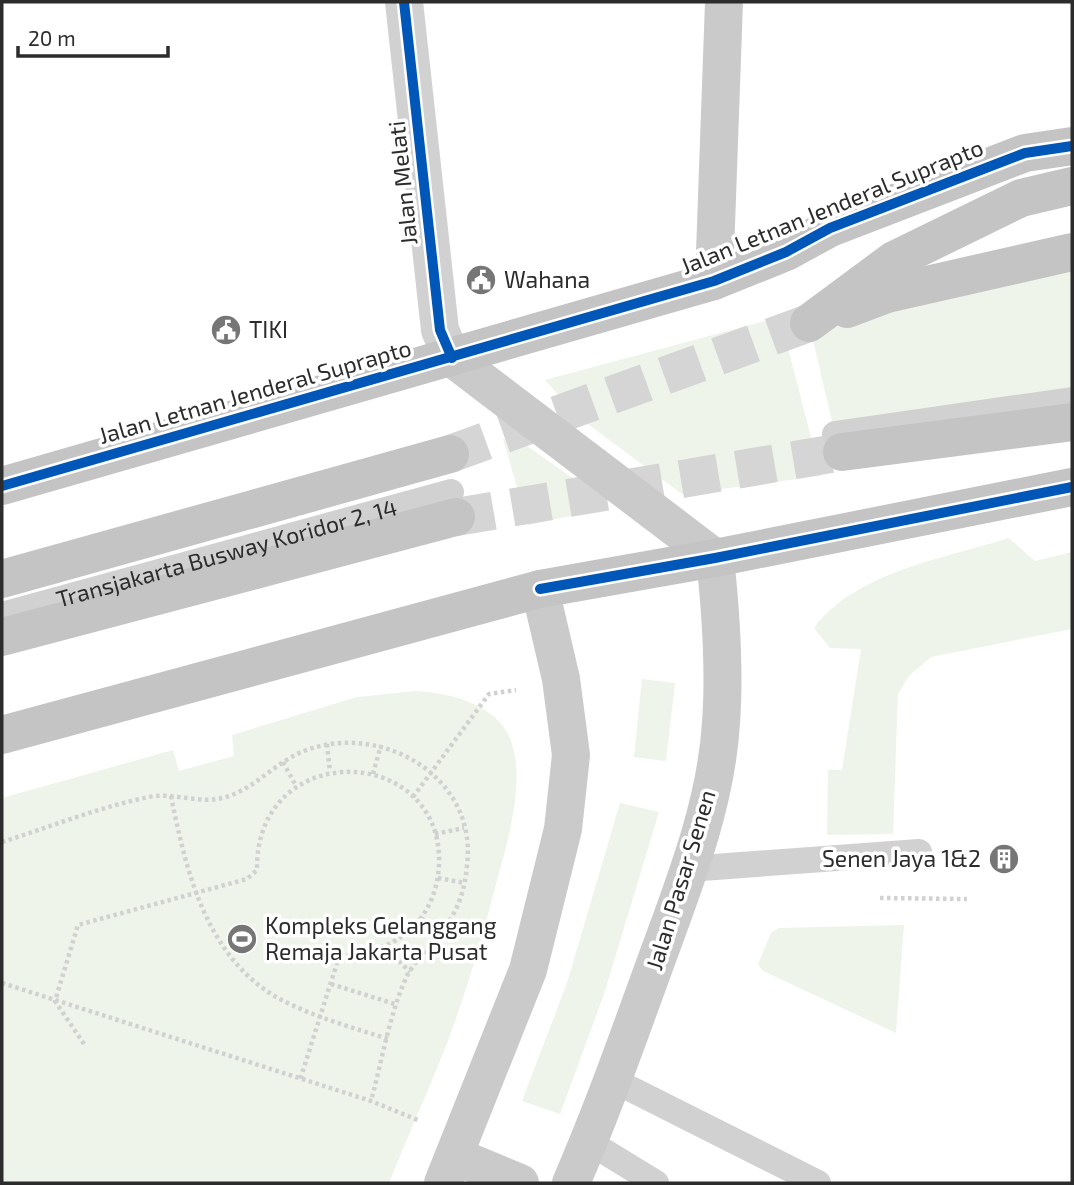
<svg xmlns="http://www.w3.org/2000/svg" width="1074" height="1185" font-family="'Exo 2',sans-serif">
  <rect width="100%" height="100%" fill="#fff"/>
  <g fill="#eef4ea">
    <path d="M 1072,252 L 1072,400 L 835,434 L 809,323 Z"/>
    <path d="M 780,317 L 821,476 L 682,494 L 577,416 L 545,380 Z"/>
    <path d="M 503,439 L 520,441 L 588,489 L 595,511 L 528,525 Z"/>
    <path d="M 1009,538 L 1035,561 L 1072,552 L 1072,629 L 931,657 L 909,676 L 898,694 L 893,834 L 827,835 L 828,770 L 842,770 L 861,649 L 830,648 L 814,628 C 855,572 946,558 1009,538 Z"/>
    <path d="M 642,679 L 675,683 L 666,761 L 634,757 Z"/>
    <path d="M 416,691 C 451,693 501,705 512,744 C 525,783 507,845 496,884 C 482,939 466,993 446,1046 C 428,1092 407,1137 389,1183 L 2,1183 L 2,798 L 173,750 L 179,771 L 234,756 L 232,735 L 357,697 Z"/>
    <path d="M 620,803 L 659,812 L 604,994 L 560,1114 L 522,1101 L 567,983 Z"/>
    <path d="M 904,925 L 896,1033 L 763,971 L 758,964 L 771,933 L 779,928 Z"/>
  </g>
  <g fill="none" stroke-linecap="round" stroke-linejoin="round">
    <g stroke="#d5d5d5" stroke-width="38" stroke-dasharray="38 19" stroke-linecap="butt">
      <path d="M 450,454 L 809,323"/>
      <path d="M 456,517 L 842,452"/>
    </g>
    <g stroke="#d1d1d1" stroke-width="4.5" stroke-dasharray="3.5 3.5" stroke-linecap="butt">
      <path d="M 327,744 L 330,772"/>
      <path d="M 283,762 L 296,786"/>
      <path d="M 373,774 L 381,745"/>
      <path d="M 171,796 C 186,871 206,957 278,998 C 313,1017 351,1027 388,1039"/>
      <path d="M 413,797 L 489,694 L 516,690"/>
      <path d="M 435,834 L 464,828"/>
      <path d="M 2,842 C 50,827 99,807 149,797 C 173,792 198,804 222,798 C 253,791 275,762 304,751 C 380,721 478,776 467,865 C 465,890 458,912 441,932 C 430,947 414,961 406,978 C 389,1016 382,1061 371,1101"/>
      <path d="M 438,878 L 465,883"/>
      <path d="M 880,898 L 967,899"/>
      <path d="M 421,918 L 441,933"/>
      <path d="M 384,946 L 410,972"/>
      <path d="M 2,983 L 371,1101 L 420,1121"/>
      <path d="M 331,984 L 398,1005"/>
      <path d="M 84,1044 L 55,1001 L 78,925 L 247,879 L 257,870 C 255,737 444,743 439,865 C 438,884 432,904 420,919 C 410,930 396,943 381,947 C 364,951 351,951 337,963 L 300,1080"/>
    </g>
    <g stroke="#d1d1d1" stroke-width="26">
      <path d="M 835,434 L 1072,400"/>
      <path id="s1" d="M 2,615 L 451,492"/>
      <path d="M 688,869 L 919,852"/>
      <path d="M 613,1080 L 818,1183"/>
      <path d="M 589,1142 L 656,1183"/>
    </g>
    <path stroke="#d1d1d1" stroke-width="38" d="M 404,2 L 440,330 L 452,358"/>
    <g stroke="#cacaca" stroke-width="38">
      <path d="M 714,281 L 724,2"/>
      <path d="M 452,358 L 715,558 C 721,613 725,668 721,723 C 716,806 683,887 655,964 C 628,1038 602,1112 571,1183"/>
      <path d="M 455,1156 L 520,1183"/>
      <path d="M 443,1183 L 528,970 L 563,829 L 571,755 L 561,679 L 540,589"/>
    </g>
    <g stroke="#c4c4c4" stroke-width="38">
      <path d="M 847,309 L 887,294 L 1072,252"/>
      <path d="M 809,323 L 894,260 L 1021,198 L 1072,186"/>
      <path d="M 842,452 L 1072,422"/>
      <path d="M 2,486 L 714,281 L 786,252 L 830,228 L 1025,153 L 1072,146"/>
      <path d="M 2,579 L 450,454"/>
      <path d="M 2,637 L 456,517"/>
      <path d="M 2,735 L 540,589 L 715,558 L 1072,487"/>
    </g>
    <g stroke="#fff" stroke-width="15">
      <g id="cycleway">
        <path d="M 404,2 L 440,330 L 452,358"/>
        <path d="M 2,486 L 714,281 L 786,252 L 830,228 L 1025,153 L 1072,146"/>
        <path d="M 540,589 L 715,558 L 1072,487"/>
      </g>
    </g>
    <use href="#cycleway" stroke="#0057b8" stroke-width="10"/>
  </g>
  <defs>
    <g id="civic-disc" transform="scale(1.575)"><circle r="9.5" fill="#767676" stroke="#fff"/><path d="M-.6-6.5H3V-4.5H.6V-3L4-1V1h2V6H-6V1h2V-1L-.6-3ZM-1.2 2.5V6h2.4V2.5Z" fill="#fff"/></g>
    <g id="building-disc" transform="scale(1.575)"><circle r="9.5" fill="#767676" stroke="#fff"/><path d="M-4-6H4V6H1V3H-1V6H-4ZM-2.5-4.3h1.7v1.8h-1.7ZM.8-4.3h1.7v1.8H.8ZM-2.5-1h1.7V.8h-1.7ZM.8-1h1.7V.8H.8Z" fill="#fff"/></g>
    <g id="stadium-disc" transform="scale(1.575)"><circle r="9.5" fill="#767676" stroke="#fff"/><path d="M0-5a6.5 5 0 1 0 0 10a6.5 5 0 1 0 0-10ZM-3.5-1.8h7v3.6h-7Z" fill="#fff"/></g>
  </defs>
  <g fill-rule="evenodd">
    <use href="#civic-disc" x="481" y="280"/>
    <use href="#civic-disc" x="226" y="330"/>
    <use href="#building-disc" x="1004" y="859"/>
    <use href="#stadium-disc" x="242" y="939"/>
  </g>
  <g text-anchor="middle" stroke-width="7" stroke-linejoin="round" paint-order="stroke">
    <g font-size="23" fill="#2c2c2c" stroke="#fff">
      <text transform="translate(403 183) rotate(-96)" y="8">Jalan Melati</text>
      <text transform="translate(832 207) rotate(-22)" y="8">Jalan Letnan Jenderal Suprapto</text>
      <text transform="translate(255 392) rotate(-16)" y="8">Jalan Letnan Jenderal Suprapto</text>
      <text dy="8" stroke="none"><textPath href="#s1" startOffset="233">Transjakarta Busway Koridor 2, 14</textPath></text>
      <text transform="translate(681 880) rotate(-73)" y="8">Jalan Pasar Senen</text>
    </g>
    <g font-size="23" fill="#2c2c2c" stroke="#fff" text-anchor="start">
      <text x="504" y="288">Wahana</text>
      <text x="249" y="338">TIKI</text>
      <text x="981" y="867" text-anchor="end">Senen Jaya 1&amp;2</text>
      <text x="265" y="934">Kompleks Gelanggang<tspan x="265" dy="26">Remaja Jakarta Pusat</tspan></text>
    </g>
  </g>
  <rect width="1074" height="1185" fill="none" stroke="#2c2c2c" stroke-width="7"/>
  <path d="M18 46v10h150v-10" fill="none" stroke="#2c2c2c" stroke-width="3.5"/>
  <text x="28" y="46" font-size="21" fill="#2c2c2c" stroke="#ffffff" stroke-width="5" paint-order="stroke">20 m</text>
</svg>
